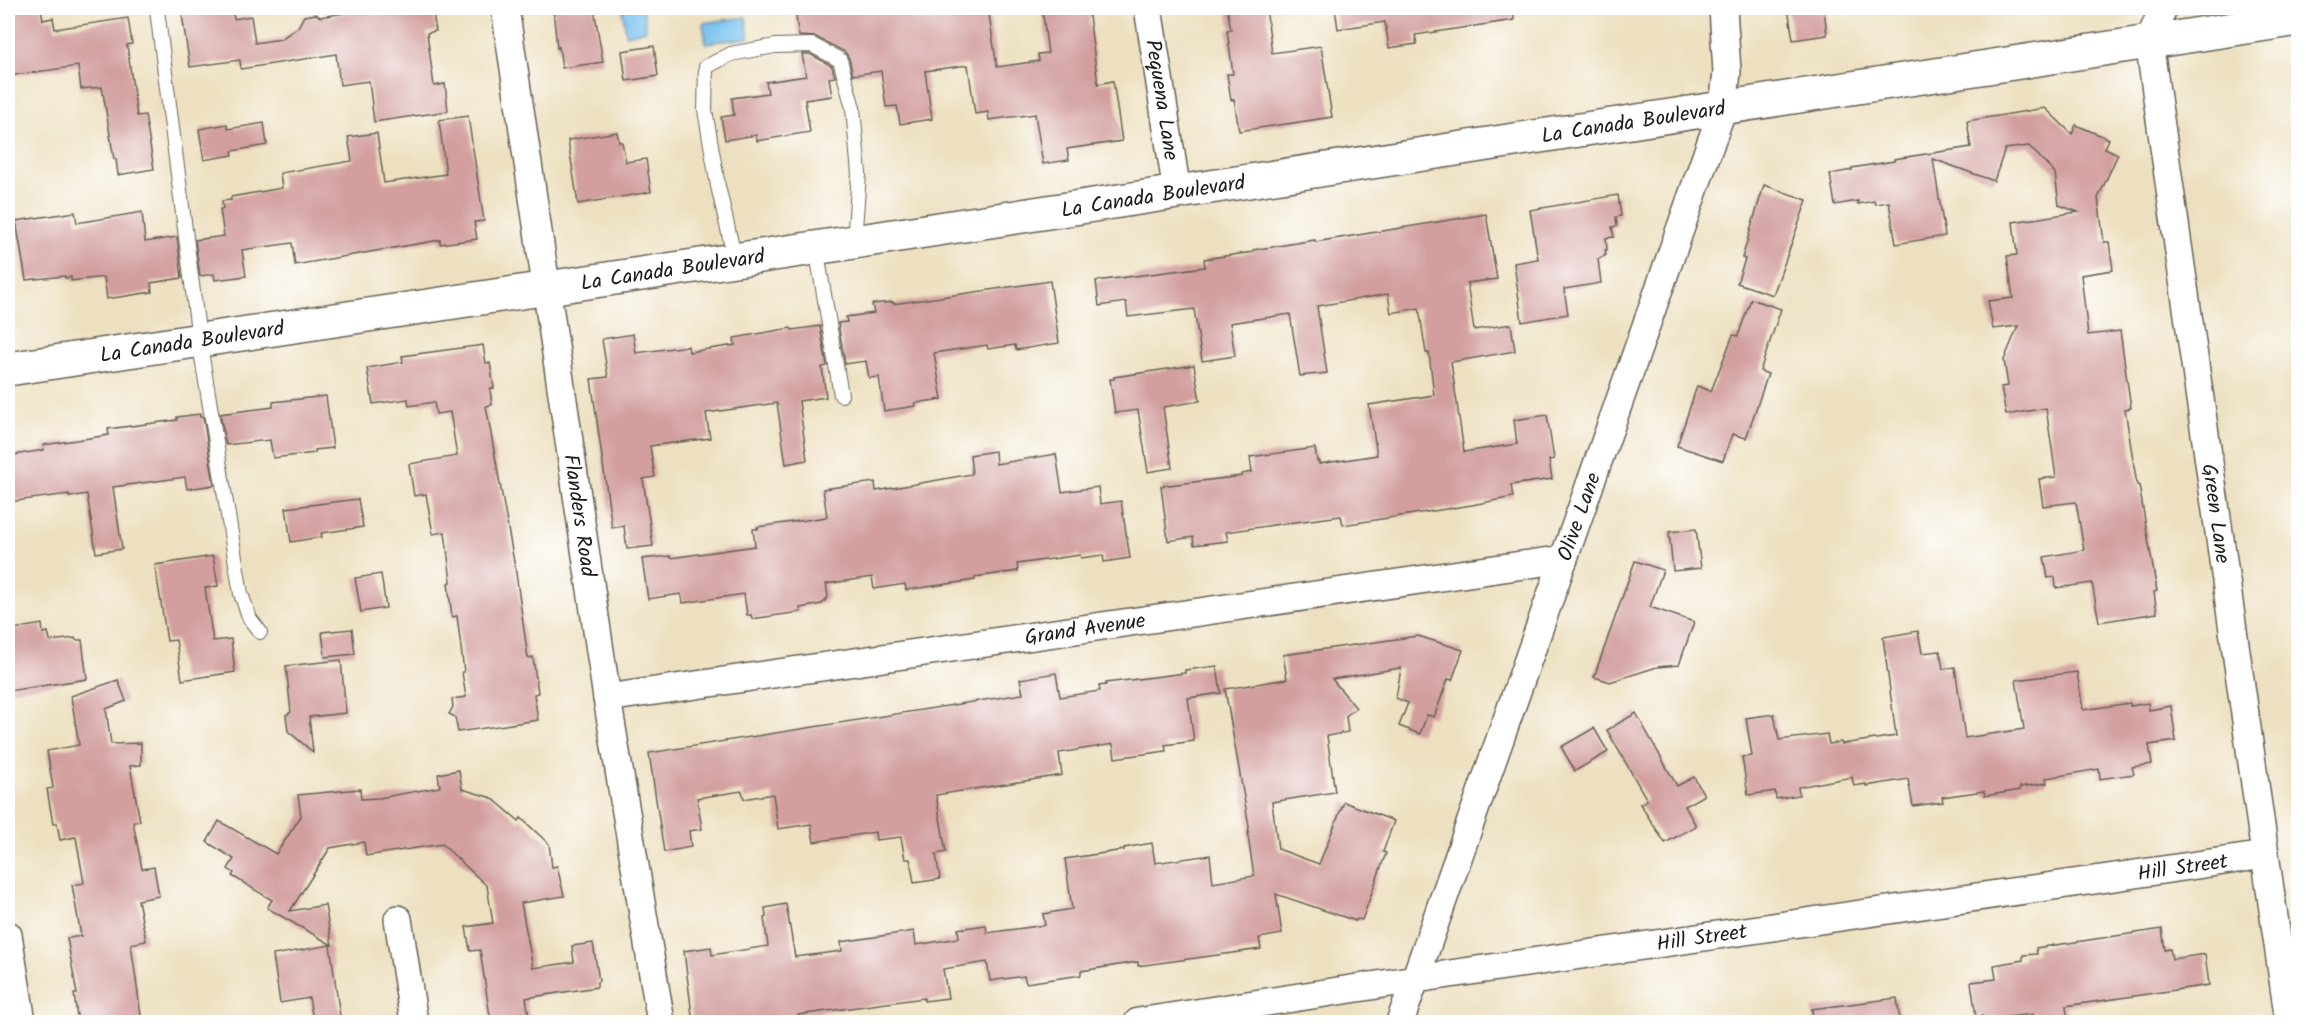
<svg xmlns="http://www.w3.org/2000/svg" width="2306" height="1030" font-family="Kalam,sans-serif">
  <rect width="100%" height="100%" fill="#fff"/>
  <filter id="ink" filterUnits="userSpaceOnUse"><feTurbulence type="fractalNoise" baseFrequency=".0167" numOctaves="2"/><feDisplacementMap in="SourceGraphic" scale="12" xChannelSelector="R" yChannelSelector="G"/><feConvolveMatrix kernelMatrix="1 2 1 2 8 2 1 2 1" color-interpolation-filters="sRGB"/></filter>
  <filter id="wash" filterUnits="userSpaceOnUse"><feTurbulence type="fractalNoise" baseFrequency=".008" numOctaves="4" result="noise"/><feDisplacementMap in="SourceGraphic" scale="24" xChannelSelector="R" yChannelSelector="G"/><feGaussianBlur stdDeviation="1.35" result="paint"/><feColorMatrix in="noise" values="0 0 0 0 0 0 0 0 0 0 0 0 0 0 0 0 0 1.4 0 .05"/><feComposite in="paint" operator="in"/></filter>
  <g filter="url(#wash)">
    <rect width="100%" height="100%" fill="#ede0c0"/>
    <g fill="#73c0ed" stroke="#486e84" stroke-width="1.5">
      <path d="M 622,8 L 643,8 L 646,30 L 626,35 Z"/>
      <path d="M 746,17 L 749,38 L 706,43 L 703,23 Z"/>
    </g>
    <g id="blocks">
      <g fill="#d29f9e">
        <path d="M 8,8 L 41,8 L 43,20 L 53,18 L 55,29 L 128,18 L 132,44 L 127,45 L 137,116 L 145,115 L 154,169 L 118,175 L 116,159 L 114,159 L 102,87 L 81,89 L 78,66 L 8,76 Z"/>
        <path d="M 181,8 L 232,8 L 234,19 L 251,16 L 255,43 L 281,39 L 298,27 L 304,16 L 316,14 L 320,17 L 351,12 L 350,8 L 432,8 L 436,31 L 427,33 L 434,86 L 445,84 L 448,111 L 374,122 L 369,81 L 340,85 L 336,54 L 241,69 L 240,60 L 190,67 Z"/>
        <path d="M 553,8 L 594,8 L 603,62 L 562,68 L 559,47 L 557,48 Z"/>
        <path d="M 816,8 L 988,8 L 997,67 L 1039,61 L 1038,54 L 1048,53 L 1042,8 L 1088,8 L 1098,84 L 1113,81 L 1122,141 L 1067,149 L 1069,160 L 1043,164 L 1035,114 L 989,120 L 988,112 L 975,114 L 968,65 L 925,71 L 932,119 L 900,124 L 897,106 L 886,107 L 881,71 L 853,75 L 849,58 L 845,52 L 816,37 L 799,36 L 795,11 Z"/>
        <path d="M 1227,8 L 1266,8 L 1272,53 L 1321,46 L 1332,117 L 1239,131 L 1234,99 L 1231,100 L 1227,74 L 1233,74 L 1227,30 L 1231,30 Z"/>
        <path d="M 1335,8 L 1513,8 L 1514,20 L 1415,35 L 1417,44 L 1389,48 L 1385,22 L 1338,29 Z"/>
        <path d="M 1788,8 L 1824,8 L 1827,35 L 1793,40 Z"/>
        <path d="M 654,46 L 658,76 L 626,81 L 622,51 Z"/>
        <path d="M 802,54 L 810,54 L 832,66 L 835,77 L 829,78 L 832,96 L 805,100 L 810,132 L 757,141 L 756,135 L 725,140 L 721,117 L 734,115 L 732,98 L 768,93 L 766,82 L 806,76 Z"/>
        <path d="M 2045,108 L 2072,134 L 2076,125 L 2109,139 L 2105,148 L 2118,154 L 2098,198 L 2104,242 L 2109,242 L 2113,270 L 2081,275 L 2088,335 L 2120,331 L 2131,408 L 2125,409 L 2137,485 L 2139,485 L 2151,556 L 2157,591 L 2154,592 L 2157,613 L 2099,622 L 2092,583 L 2056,588 L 2055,577 L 2048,578 L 2044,557 L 2084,550 L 2076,502 L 2043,506 L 2039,479 L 2056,477 L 2046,408 L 2006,415 L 2001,387 L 2008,386 L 2004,360 L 2018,326 L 1993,329 L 1988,301 L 2013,298 L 2007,256 L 2017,255 L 2013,222 L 2078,212 L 2059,205 L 2055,173 L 2029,146 L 2005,149 L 1994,181 L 1933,159 L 1945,236 L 1896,244 L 1889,202 L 1875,204 L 1874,201 L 1858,204 L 1858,201 L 1835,205 L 1830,174 L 1852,170 L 1852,168 L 1894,161 L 1894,159 L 1971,147 L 1967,121 Z"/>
        <path d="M 468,116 L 484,221 L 474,222 L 477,239 L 440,244 L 440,240 L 295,265 L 292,243 L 242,250 L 246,276 L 215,280 L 214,274 L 200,276 L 195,240 L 224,236 L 220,209 L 223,209 L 222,201 L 231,200 L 231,197 L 282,188 L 280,173 L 352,161 L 348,137 L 377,133 L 384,183 L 446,174 L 439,120 Z"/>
        <path d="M 264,123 L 267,145 L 232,151 L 233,155 L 204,160 L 199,129 L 227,124 L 228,129 Z"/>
        <path d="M 617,132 L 619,142 L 622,142 L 626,162 L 646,159 L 651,192 L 578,204 L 568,140 Z"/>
        <path d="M 1764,185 L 1807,200 L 1773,295 L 1737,283 L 1745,259 L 1742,258 Z"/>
        <path d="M 1618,195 L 1621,216 L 1616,217 L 1617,226 L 1612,227 L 1614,237 L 1606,238 L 1607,250 L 1605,250 L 1606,255 L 1598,259 L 1601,283 L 1564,289 L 1568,314 L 1522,322 L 1514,263 L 1538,259 L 1530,210 Z"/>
        <path d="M 75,212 L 77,223 L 142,212 L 145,242 L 177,237 L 182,278 L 151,283 L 152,292 L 107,299 L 104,277 L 71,281 L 71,277 L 65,278 L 65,276 L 26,280 L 16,221 Z"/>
        <path d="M 1486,214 L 1497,279 L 1467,283 L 1474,330 L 1511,324 L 1515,351 L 1451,362 L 1464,452 L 1517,444 L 1514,420 L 1547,415 L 1554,459 L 1549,460 L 1552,479 L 1511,485 L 1513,497 L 1472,505 L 1343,525 L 1341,516 L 1280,524 L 1226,532 L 1228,541 L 1194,545 L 1193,537 L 1168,541 L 1161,486 L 1242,476 L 1242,474 L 1252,472 L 1250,457 L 1315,448 L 1317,461 L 1319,461 L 1319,464 L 1377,455 L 1369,405 L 1434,395 L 1429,353 L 1426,353 L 1419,308 L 1391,313 L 1388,294 L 1317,306 L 1327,373 L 1300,376 L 1290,314 L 1230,323 L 1235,356 L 1202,361 L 1194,309 L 1128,317 L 1126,302 L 1099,306 L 1096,281 L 1205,267 L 1204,259 L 1253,252 L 1253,250 L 1315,240 L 1315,242 Z"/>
        <path d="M 1050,281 L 1059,343 L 1016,350 L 1015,345 L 988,349 L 987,345 L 934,353 L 942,399 L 915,403 L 916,406 L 884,411 L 879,377 L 869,378 L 866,361 L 845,364 L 838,323 L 847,322 L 846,317 L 874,313 L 872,304 L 893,302 L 893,304 Z"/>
        <path d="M 1751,299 L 1781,309 L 1760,371 L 1768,374 L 1746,438 L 1732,434 L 1723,461 L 1677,446 L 1697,386 L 1711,391 L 1733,335 L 1738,336 Z"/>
        <path d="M 820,326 L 827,366 L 822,367 L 826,397 L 799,401 L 807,460 L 786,464 L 777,403 L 706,413 L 710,438 L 650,446 L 655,477 L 643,479 L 653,546 L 627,549 L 624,526 L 612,528 L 591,379 L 608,377 L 602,339 L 633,334 L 636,353 L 688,346 L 689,352 L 735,345 L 734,338 L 791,328 L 792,330 Z"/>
        <path d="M 483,345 L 486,363 L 490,363 L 494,388 L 490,389 L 492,405 L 486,406 L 516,573 L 528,658 L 533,657 L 538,693 L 534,694 L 538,720 L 458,732 L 455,717 L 449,714 L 453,707 L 452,699 L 466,697 L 462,672 L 464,672 L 457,616 L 452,617 L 448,583 L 451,582 L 445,532 L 433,534 L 426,494 L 414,496 L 409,464 L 457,456 L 450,412 L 436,414 L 434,402 L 409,406 L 408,399 L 373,404 L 367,368 L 403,362 L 402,356 Z"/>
        <path d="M 1194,365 L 1200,401 L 1163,407 L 1172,468 L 1148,472 L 1138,410 L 1115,413 L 1110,379 L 1114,379 L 1114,377 Z"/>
        <path d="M 326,396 L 333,448 L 315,450 L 315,453 L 273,458 L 270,440 L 226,445 L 220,414 L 273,407 L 273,402 Z"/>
        <path d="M 200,414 L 200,417 L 203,416 L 214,485 L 187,489 L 185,477 L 113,487 L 122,549 L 96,553 L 87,494 L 69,497 L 69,494 L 8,502 L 8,456 L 44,450 L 43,445 L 109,435 L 108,429 L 177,420 L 177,417 Z"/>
        <path d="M 995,451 L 996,464 L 1056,454 L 1062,492 L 1098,487 L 1100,504 L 1121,501 L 1130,558 L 1104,562 L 1103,555 L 1081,558 L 1080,555 L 1017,564 L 1018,571 L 975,577 L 975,580 L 906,590 L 905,584 L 874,589 L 872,577 L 826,584 L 828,597 L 822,604 L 800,608 L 801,612 L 752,619 L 751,615 L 747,615 L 744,594 L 683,603 L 681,594 L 648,599 L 642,559 L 670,556 L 671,558 L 755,546 L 753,529 L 758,529 L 757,527 L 827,517 L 823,489 L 875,482 L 876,491 L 972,474 L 970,455 Z"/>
        <path d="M 358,499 L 363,527 L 321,533 L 322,537 L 291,542 L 286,508 Z"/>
        <path d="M 1696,529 L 1701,568 L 1673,571 L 1669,532 Z"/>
        <path d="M 213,556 L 218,586 L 205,588 L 213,641 L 231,639 L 235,672 L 182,680 L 176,640 L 167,641 L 155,565 Z"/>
        <path d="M 1635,561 L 1663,570 L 1650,607 L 1694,622 L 1679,665 L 1657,667 L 1610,682 L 1594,677 Z"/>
        <path d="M 381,574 L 386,608 L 361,612 L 355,578 Z"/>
        <path d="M 42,624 L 43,633 L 48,632 L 50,641 L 75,638 L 76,640 L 82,640 L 87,679 L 8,691 L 8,636 L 13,636 L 12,629 Z"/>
        <path d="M 352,629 L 355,654 L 325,657 L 322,632 Z"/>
        <path d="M 1918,631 L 1922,653 L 1940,651 L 1943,669 L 1955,667 L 1965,738 L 2024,729 L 2016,680 L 2077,672 L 2083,710 L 2130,703 L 2130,706 L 2148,703 L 2149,710 L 2171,706 L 2176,741 L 2149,745 L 2152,764 L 2132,767 L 2134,774 L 2100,779 L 2099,769 L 2046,778 L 2047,783 L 2020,787 L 2020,790 L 1985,796 L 1984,791 L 1942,797 L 1943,802 L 1913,806 L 1908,779 L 1866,786 L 1866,784 L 1854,786 L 1852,777 L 1798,787 L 1799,795 L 1776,799 L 1775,791 L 1748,795 L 1742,757 L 1752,756 L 1746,718 L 1774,714 L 1779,740 L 1827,734 L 1829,744 L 1841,742 L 1842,744 L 1896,736 L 1883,637 Z"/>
        <path d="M 1418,636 L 1463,650 L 1452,680 L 1448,679 L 1434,717 L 1427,715 L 1420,734 L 1399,726 L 1408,703 L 1396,698 L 1401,668 L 1332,679 L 1356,708 L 1346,716 L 1348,732 L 1327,736 L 1335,792 L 1272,802 L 1278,849 L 1319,864 L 1344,802 L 1394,821 L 1383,852 L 1386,853 L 1362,920 L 1357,919 L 1356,921 L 1276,894 L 1282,934 L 1259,938 L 1261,949 L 1138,966 L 1138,962 L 1081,971 L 1081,975 L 1026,983 L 1024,976 L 990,981 L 987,962 L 943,969 L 948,998 L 924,1001 L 924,998 L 798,1015 L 798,1017 L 785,1019 L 786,1023 L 693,1023 L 684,951 L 711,947 L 712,955 L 768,946 L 764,918 L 766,917 L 765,908 L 786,904 L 795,957 L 842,951 L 841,942 L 914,931 L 916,945 L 959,938 L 958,929 L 986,925 L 987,933 L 1045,925 L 1043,914 L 1072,909 L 1065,859 L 1124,850 L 1124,848 L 1152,843 L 1155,863 L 1210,855 L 1213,883 L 1254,876 L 1248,836 L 1249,826 L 1225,689 L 1287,679 L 1283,655 Z"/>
        <path d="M 341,660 L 346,713 L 309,717 L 313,752 L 288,731 L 286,715 L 291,712 L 286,666 Z"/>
        <path d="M 1217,666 L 1221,693 L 1188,698 L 1194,741 L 1165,745 L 1166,751 L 1115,758 L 1113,744 L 1059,753 L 1062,775 L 936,795 L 946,852 L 936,854 L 940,879 L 914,883 L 910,859 L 905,859 L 901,837 L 876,840 L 875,832 L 814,842 L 811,824 L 778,829 L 773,794 L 744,799 L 742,791 L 697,798 L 702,829 L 689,831 L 691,847 L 664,852 L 649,753 L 1023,694 L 1020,679 L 1056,673 L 1060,697 L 1100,691 L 1099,686 L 1106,685 L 1106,683 L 1185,673 L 1185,670 Z"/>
        <path d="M 118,680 L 126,701 L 106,709 L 111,744 L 141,743 L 141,765 L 130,766 L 140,821 L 133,822 L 142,869 L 154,867 L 159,896 L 138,900 L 146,941 L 131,944 L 142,1023 L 78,1023 L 74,994 L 77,994 L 67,938 L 81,936 L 72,885 L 84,883 L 76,837 L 60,840 L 57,823 L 53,824 L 47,789 L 53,788 L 47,751 L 79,745 L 71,696 Z"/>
        <path d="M 1636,713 L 1677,786 L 1694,777 L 1704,795 L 1685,806 L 1696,826 L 1665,843 L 1640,804 L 1647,800 L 1607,730 Z"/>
        <path d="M 1594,728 L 1608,752 L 1575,771 L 1561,747 Z"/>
        <path d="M 459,770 L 462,789 L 492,798 L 519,821 L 521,818 L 549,844 L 552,867 L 557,866 L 564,896 L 521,903 L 533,968 L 574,962 L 572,946 L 593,943 L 599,981 L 597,982 L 597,987 L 526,998 L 530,1023 L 491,1023 L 480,950 L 470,951 L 466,927 L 493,923 L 487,886 L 442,844 L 366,856 L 364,842 L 330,848 L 290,911 L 325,905 L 332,945 L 267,908 L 272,900 L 232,876 L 234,873 L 228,869 L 234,859 L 207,842 L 219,821 L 276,854 L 301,816 L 298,795 L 360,789 L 361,799 L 379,798 L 440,787 L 438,774 Z"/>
        <path d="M 2162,929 L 2165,950 L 2170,949 L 2172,959 L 2205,954 L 2209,985 L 2066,1006 L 2068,1023 L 2034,1023 L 2033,1014 L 1983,1020 L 1982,1016 L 1976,1017 L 1971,982 L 1996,979 L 1994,965 L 2023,960 L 2023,955 L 2037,954 L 2036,948 Z"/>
        <path d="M 330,945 L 340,1016 L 313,1020 L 309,998 L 280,1003 L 273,955 Z"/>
        <path d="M 1897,998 L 1900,1023 L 1813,1023 L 1812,1009 Z"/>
      </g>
    </g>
  </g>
  <g filter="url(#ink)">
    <use href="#blocks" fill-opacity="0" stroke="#656155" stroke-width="1.5"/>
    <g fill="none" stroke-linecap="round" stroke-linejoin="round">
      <g stroke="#656155" stroke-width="16">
        <g id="lane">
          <path d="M 157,10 L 199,339 L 241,594 L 250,619 L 260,632"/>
          <path d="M 816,247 L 841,395"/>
          <path d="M 735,260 L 718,186 L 705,110 L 706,67 L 731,54 L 775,46 L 812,45 L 840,60 L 853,108 L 859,174 L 854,242"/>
        </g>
      </g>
      <g stroke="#656155" stroke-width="30">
        <g id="street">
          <path id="s1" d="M 505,8 L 607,698 L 661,1022"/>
          <path id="s2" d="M 1148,8 L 1177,192"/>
          <path id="s3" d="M 2163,8 L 2149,42 L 2289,1022"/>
          <path id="s4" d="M 607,698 L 1564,559"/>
          <path d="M 398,919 L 414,1022"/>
          <path d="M 8,935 L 22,1022"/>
          <path id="s5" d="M 1138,1022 L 1416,979 L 2265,855"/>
          <path id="s6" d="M 1400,1022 L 1723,108 L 1727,72 L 1723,8"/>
        </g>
      </g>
      <g stroke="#656155" stroke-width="36">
        <g id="secondary">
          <path id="s7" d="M 8,369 L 854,242 L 2298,19"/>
        </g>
      </g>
      <use href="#lane" stroke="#fff" stroke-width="14"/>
      <use href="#street" stroke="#fff" stroke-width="27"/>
      <use href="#secondary" stroke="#fff" stroke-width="33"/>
    </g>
  </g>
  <g text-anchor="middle" stroke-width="5" stroke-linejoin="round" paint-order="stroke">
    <g font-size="21" fill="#1c1c1c" stroke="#fff">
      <text dy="7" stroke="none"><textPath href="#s2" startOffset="93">Pequena Lane</textPath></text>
      <text dy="7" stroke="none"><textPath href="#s7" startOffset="1644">La Canada Boulevard</textPath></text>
      <text dy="7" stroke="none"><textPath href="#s7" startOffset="1158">La Canada Boulevard</textPath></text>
      <text dy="7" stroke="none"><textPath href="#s7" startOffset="672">La Canada Boulevard</textPath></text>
      <text dy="7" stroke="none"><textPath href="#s7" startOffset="186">La Canada Boulevard</textPath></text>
      <text dy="7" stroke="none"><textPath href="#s3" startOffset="513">Green Lane</textPath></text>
      <text dy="7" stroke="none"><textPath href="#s1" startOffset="513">Flanders Road</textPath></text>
      <text dy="7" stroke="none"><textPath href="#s6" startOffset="536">Olive Lane</textPath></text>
      <text dy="7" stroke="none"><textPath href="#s4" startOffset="483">Grand Avenue</textPath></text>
      <text dy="7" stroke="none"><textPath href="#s5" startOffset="1056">Hill Street</textPath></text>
      <text dy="7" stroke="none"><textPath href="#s5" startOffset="570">Hill Street</textPath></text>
    </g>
  </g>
  <rect width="2306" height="1030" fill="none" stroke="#fff" stroke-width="30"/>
</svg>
